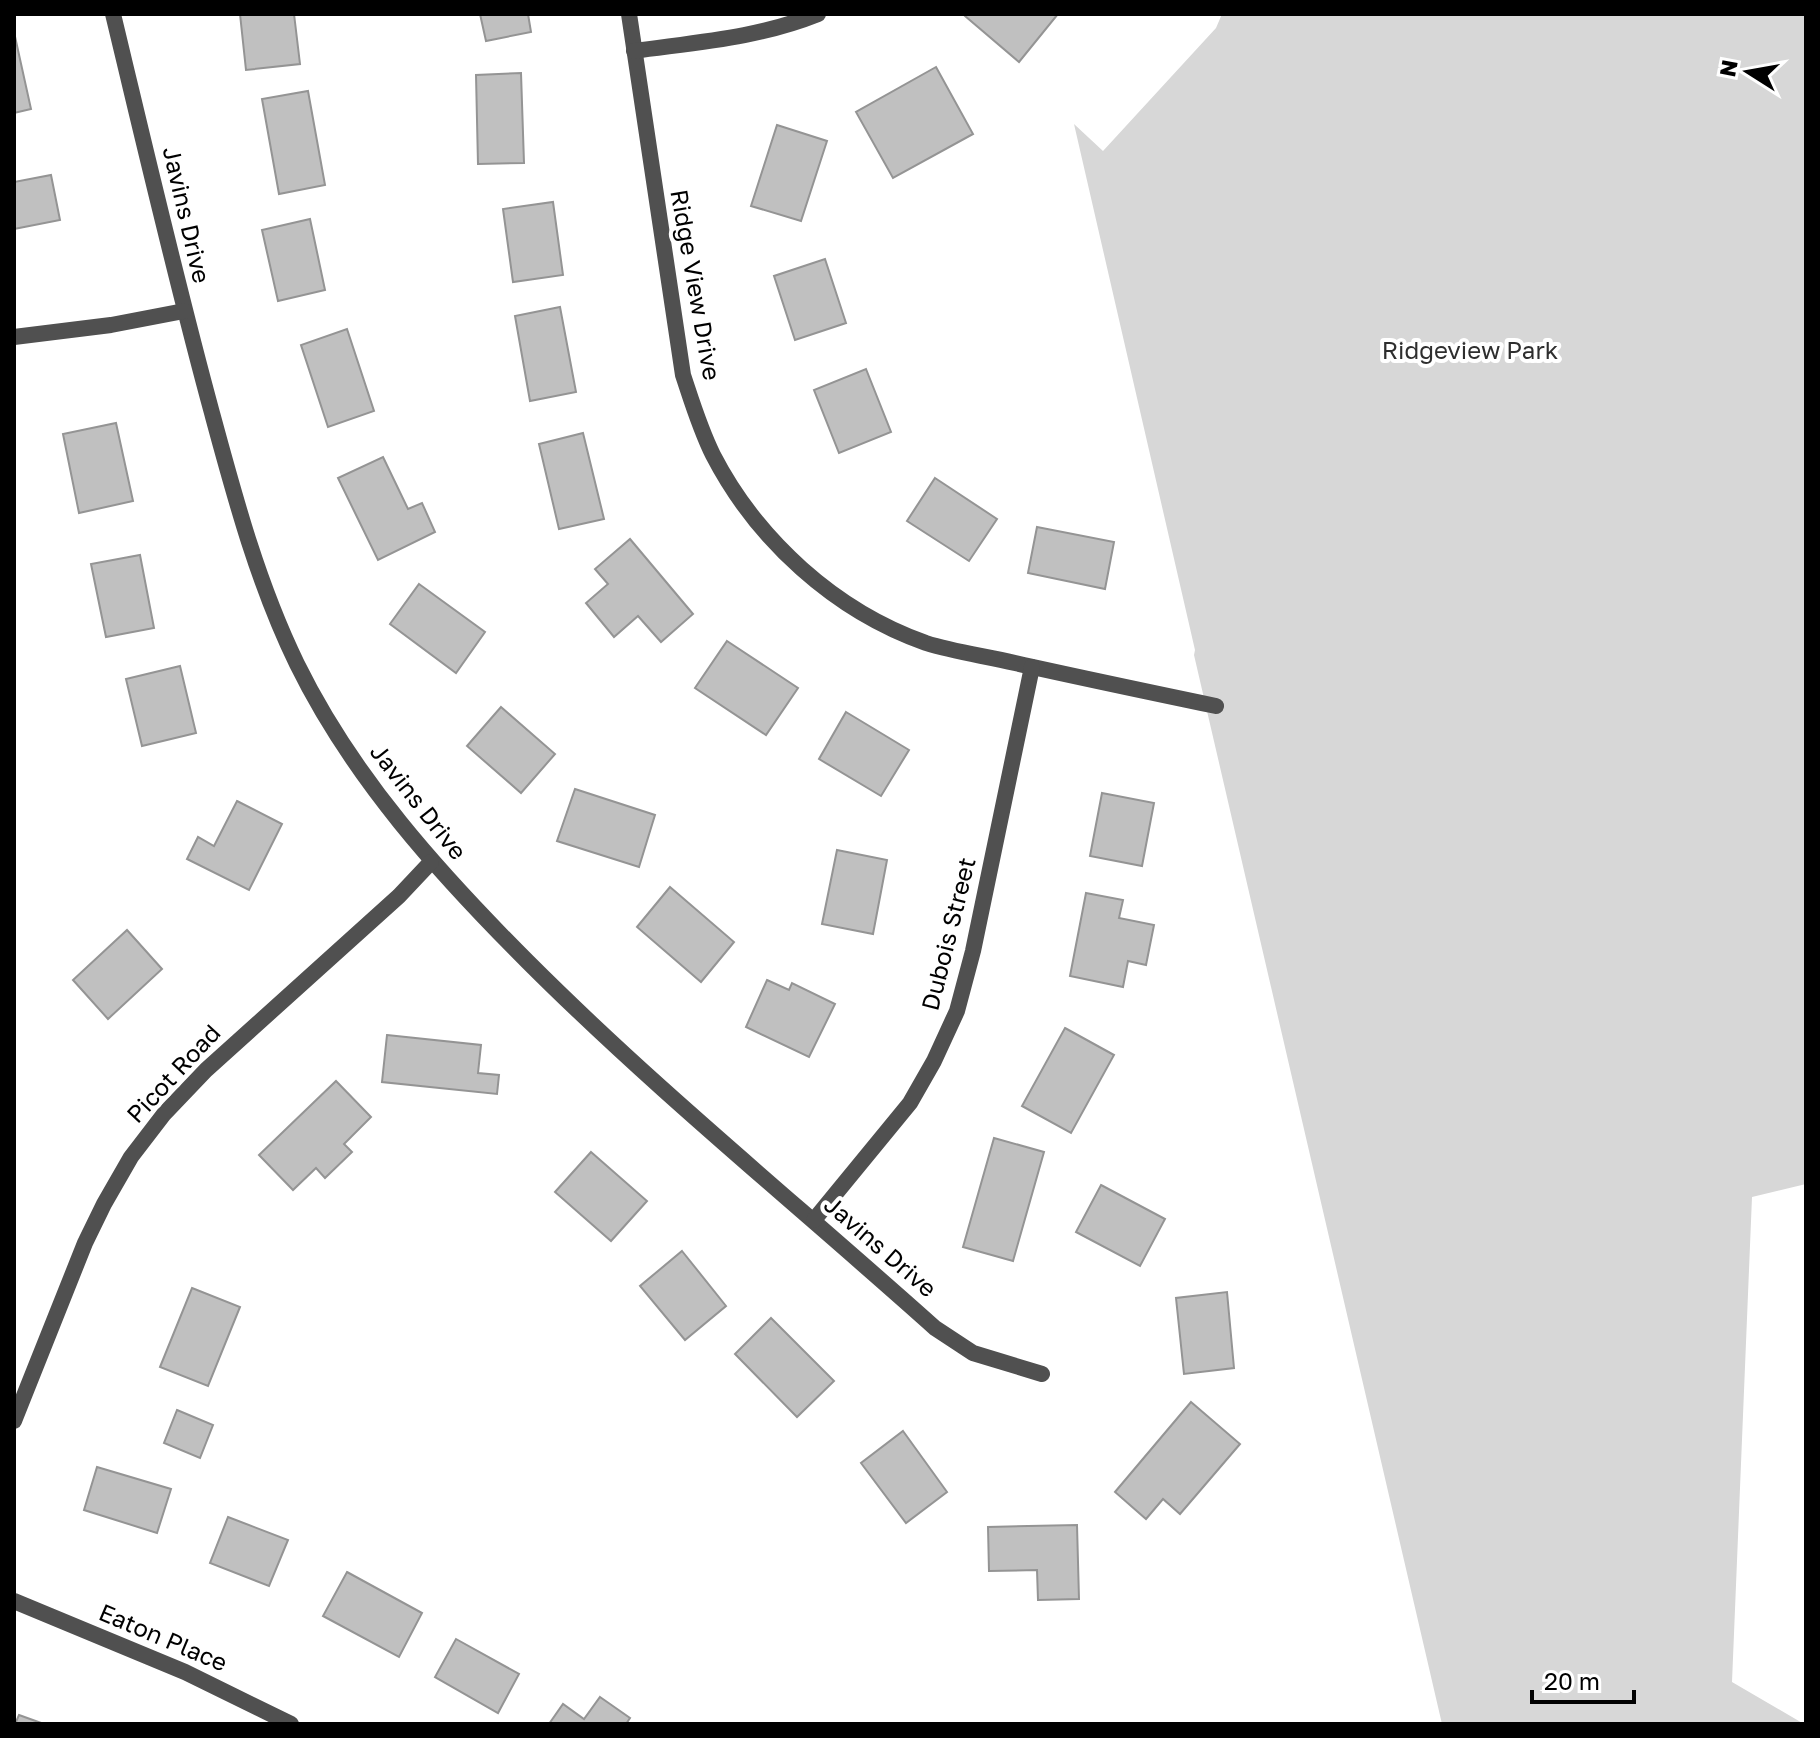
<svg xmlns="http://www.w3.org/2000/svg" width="1820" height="1738" font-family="'Golos Text',sans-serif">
  <rect width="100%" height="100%" fill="#fff"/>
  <path fill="#d7d7d7" d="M 1222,14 L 1806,14 L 1806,1184 L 1752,1197 L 1732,1682 L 1804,1724 L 1442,1724 L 1194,655 L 1195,650 L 1074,124 L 1103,151 L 1216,28 Z"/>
  <g fill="#c0c0c0" stroke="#949494" stroke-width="2">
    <path d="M 240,14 L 294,14 L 300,64 L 246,70 Z"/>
    <path d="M 480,14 L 528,14 L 531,32 L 486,41 Z"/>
    <path d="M 966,14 L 1058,14 L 1019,62 L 965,16 Z"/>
    <path d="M 14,32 L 31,109 L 14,113 Z"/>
    <path d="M 936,67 L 973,134 L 893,178 L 856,112 Z"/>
    <path d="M 521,73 L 524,163 L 478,164 L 476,75 Z"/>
    <path d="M 308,91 L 325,185 L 279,194 L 262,99 Z"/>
    <path d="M 777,125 L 827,141 L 801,221 L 751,206 Z"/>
    <path d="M 51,175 L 60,220 L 14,229 L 14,182 Z"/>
    <path d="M 553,202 L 563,275 L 513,282 L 503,209 Z"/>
    <path d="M 310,219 L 325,290 L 278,301 L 262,230 Z"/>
    <path d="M 825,259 L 846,323 L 795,340 L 774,276 Z"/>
    <path d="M 560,307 L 576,392 L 530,401 L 515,316 Z"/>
    <path d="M 347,329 L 374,411 L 328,427 L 301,345 Z"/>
    <path d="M 866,369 L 891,432 L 839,453 L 814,390 Z"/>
    <path d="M 116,423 L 133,501 L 79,513 L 63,434 Z"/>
    <path d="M 583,433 L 604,519 L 559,529 L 539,444 Z"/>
    <path d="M 383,457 L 408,509 L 422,503 L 435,532 L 378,560 L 338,478 Z"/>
    <path d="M 935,478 L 997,519 L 969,561 L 907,521 Z"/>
    <path d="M 1037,527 L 1114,542 L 1105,589 L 1028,573 Z"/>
    <path d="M 630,539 L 693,614 L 661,642 L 638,616 L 614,637 L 586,603 L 608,584 L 595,569 Z"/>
    <path d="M 140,555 L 154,628 L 106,637 L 91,564 Z"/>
    <path d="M 419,584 L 485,632 L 456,673 L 390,624 Z"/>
    <path d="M 727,641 L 798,688 L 766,735 L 695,688 Z"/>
    <path d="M 180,666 L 196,733 L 142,746 L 126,679 Z"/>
    <path d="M 501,707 L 555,754 L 521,793 L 467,746 Z"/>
    <path d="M 846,712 L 909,750 L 881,796 L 819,759 Z"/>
    <path d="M 575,789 L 655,815 L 639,867 L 557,841 Z"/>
    <path d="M 1102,793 L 1154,803 L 1142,866 L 1090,856 Z"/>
    <path d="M 237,801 L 282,824 L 249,890 L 187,859 L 198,837 L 214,846 Z"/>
    <path d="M 837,850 L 887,860 L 873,934 L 822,924 Z"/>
    <path d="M 670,887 L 734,942 L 701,982 L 637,927 Z"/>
    <path d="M 1086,893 L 1123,900 L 1119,918 L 1154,925 L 1146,965 L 1128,961 L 1123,987 L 1070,976 Z"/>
    <path d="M 127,930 L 162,969 L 108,1019 L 73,980 Z"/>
    <path d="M 767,980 L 789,990 L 792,983 L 835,1004 L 809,1057 L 746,1027 Z"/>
    <path d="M 1065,1028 L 1114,1055 L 1071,1133 L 1022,1106 Z"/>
    <path d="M 387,1035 L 481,1045 L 478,1073 L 499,1075 L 497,1094 L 382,1082 Z"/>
    <path d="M 336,1081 L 371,1117 L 344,1144 L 352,1152 L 325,1178 L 316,1168 L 293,1190 L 259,1155 Z"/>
    <path d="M 994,1138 L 1044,1152 L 1013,1261 L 963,1247 Z"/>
    <path d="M 591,1152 L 647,1201 L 611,1241 L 555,1192 Z"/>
    <path d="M 1101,1185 L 1165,1219 L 1140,1266 L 1076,1232 Z"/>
    <path d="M 682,1251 L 726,1306 L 685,1340 L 640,1286 Z"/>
    <path d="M 192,1288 L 240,1307 L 208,1386 L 160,1367 Z"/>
    <path d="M 1227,1292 L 1234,1368 L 1184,1374 L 1176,1298 Z"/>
    <path d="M 771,1318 L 834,1381 L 797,1417 L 735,1354 Z"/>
    <path d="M 1191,1402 L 1240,1444 L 1180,1514 L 1163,1499 L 1146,1519 L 1115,1492 Z"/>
    <path d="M 177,1410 L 213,1425 L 200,1458 L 164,1443 Z"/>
    <path d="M 903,1431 L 947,1492 L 906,1523 L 861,1463 Z"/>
    <path d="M 97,1467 L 171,1489 L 157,1533 L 84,1510 Z"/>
    <path d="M 228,1517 L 288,1540 L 269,1586 L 210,1563 Z"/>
    <path d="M 1077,1525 L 1079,1599 L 1038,1600 L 1037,1570 L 989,1571 L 988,1527 Z"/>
    <path d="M 347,1572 L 422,1613 L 399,1657 L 323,1616 Z"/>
    <path d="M 456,1639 L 519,1674 L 498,1713 L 435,1677 Z"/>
    <path d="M 600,1697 L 630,1718 L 626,1724 L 549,1724 L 563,1704 L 584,1719 Z"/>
    <path d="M 19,1715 L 44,1724 L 15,1724 Z"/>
  </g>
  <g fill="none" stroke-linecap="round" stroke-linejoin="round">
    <g stroke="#505050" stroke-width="16">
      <path d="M 113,14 C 145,147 176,281 212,413 C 235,498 258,584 297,664 C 353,778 439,873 528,962 C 657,1091 799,1206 935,1328 L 973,1353 L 1042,1374"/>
      <path d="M 629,14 L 683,375 C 692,402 700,429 713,455 C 757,540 835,611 926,643 C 954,652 986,656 1015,663 C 1082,678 1149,692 1216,706"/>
      <path d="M 634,51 C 698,42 758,38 818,14"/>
      <path d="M 14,337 L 111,325 L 184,311"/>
      <path d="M 814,1220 L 910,1103 L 934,1061 L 957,1011 L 973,951 L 1032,667"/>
      <path d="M 14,1421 L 85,1243 L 104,1204 L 131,1157 L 164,1114 L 206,1070 L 399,896 L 431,862"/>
      <path d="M 14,1601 L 185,1672 L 291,1724"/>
    </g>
  </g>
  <g text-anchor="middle" stroke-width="8" stroke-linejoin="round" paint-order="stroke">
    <g font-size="24" fill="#000" stroke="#fff">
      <text transform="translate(186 215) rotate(77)" y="8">Javins Drive</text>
      <text transform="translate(695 285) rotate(80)" y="8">Ridge View Drive</text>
      <text transform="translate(418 802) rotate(52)" y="8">Javins Drive</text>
      <text transform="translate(949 934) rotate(-76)" y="8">Dubois Street</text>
      <text transform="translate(174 1074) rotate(-47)" y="8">Picot Road</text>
      <text transform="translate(880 1247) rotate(41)" y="8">Javins Drive</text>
      <text transform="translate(163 1638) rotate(23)" y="8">Eaton Place</text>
    </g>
    <g font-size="24" fill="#2e2e2e" stroke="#fff">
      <text x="1470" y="359">Ridgeview Park</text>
    </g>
  </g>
  <rect width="1820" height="1738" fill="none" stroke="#000000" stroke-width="32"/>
  <g transform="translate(1748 72) rotate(281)" stroke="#ffffff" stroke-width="6" paint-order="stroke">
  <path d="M0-6L14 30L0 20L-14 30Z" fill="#000000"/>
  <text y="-12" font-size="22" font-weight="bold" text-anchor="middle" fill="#000000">N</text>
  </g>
  <path d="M1532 1690v12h102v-12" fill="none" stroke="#000000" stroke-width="4"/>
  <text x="1544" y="1690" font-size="24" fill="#000000" stroke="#ffffff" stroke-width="6" paint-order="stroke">20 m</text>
</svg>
